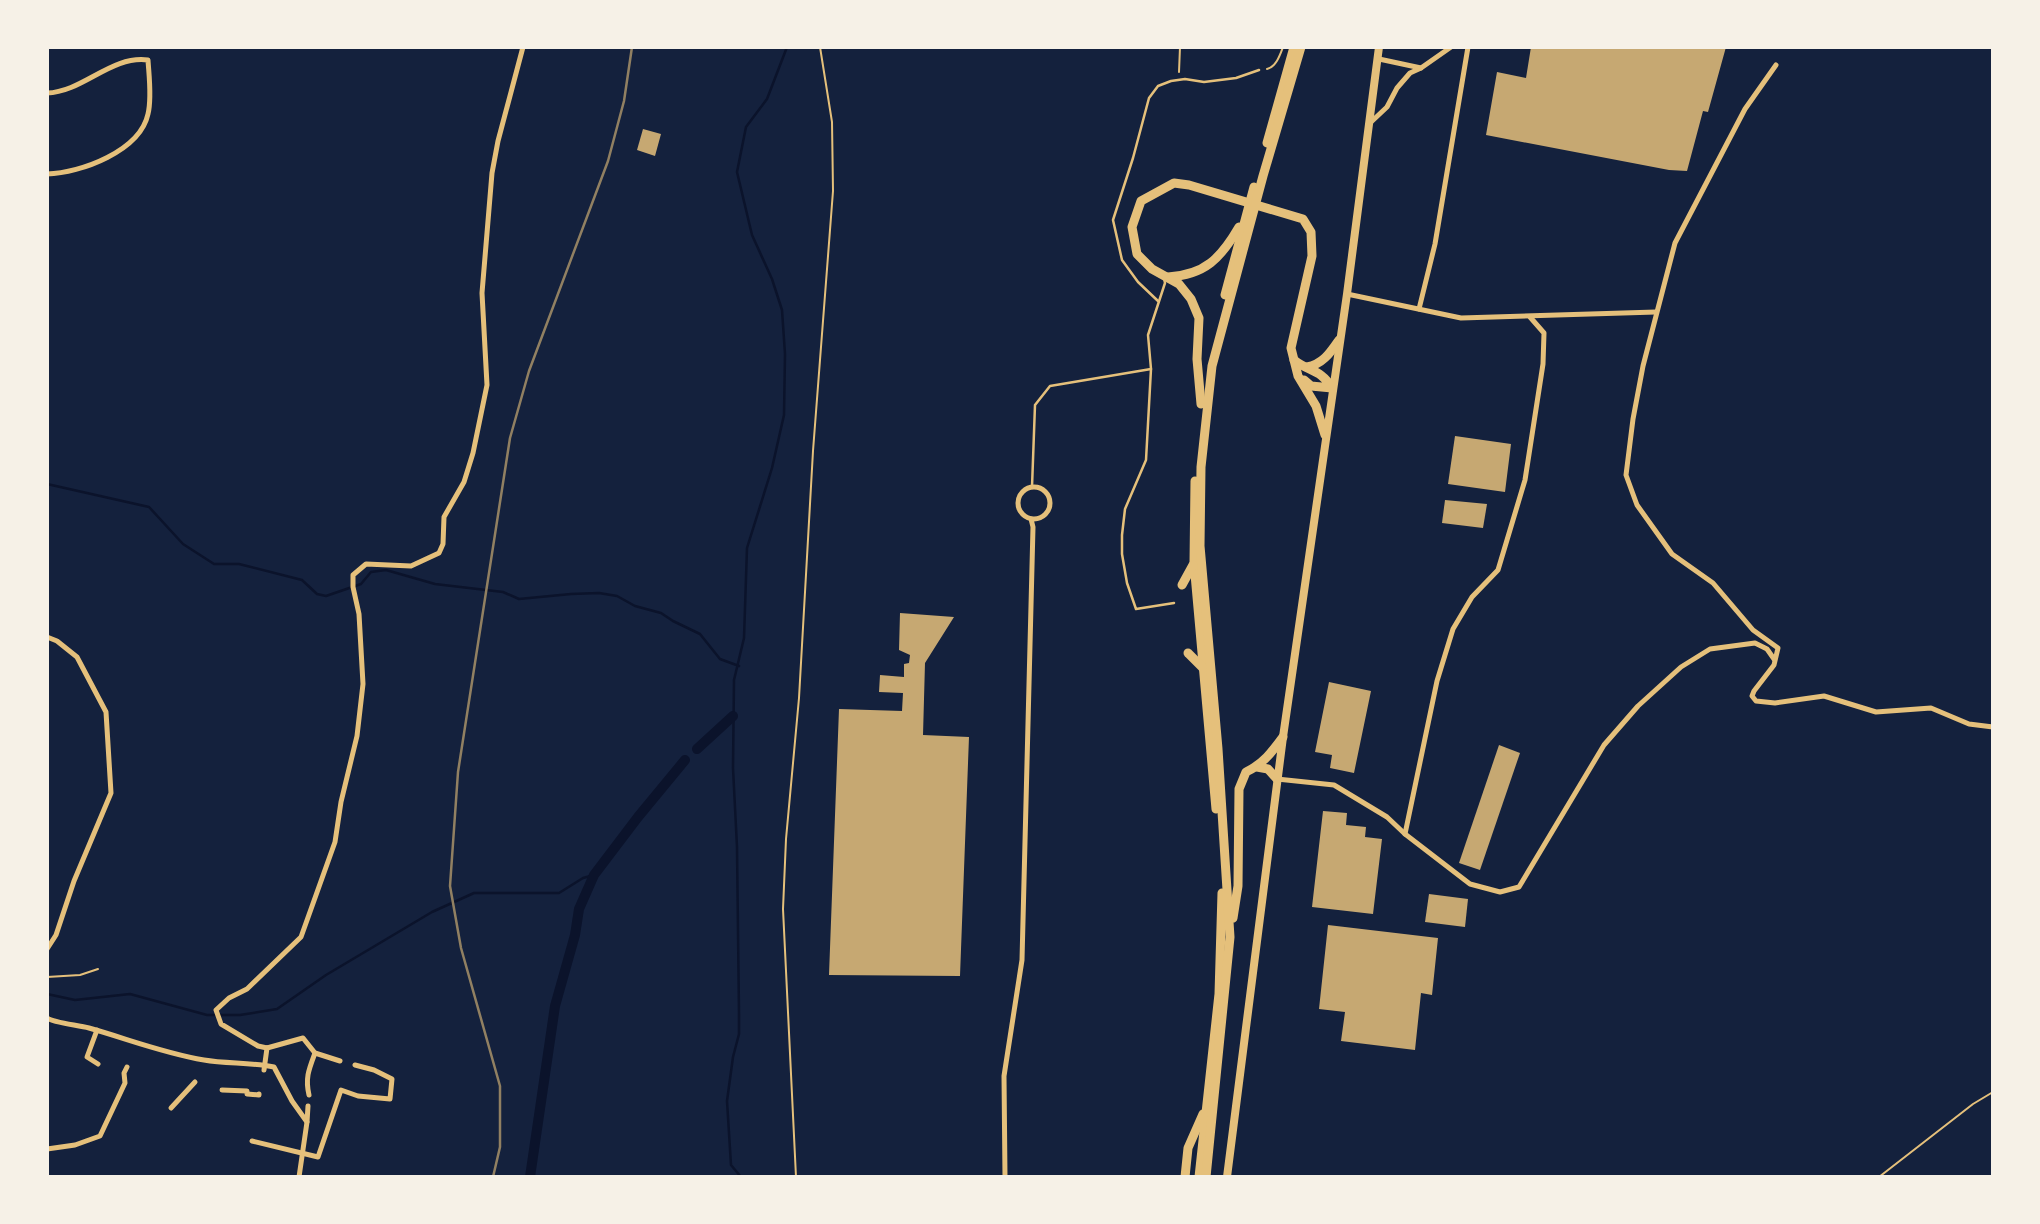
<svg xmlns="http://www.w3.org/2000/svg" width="2040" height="1224" font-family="'Nunito Sans',sans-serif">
  <rect width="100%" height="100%" fill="#14213d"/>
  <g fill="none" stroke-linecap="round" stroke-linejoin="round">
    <g stroke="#0b132b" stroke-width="2.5">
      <path d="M 47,484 L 149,507 L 183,544 L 214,564 L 239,564 L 302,580 L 317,594 L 326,596 L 361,584 L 371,572 L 386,570 L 435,584 L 503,592 L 519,599 L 571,594 L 599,593 L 617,596 L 635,606 L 661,613 L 673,621 L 700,634 L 720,659 L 739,666"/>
      <path d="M 47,994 L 75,1000 L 130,994 L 207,1015 L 240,1015 L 277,1009 L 326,975 L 432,912 L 474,893 L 559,893 L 583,878 L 594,875"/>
      <path d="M 741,1177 L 731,1165 L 727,1101 L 733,1057 L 739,1034 L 739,1014 L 737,847 L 733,768 L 734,680 L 744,638 L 747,548 L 772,468 L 784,415 L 785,354 L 782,310 L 772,279 L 752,235 L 737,172 L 746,127 L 767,99 L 787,47"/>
    </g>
    <g stroke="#0b132b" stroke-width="10">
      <path d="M 697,749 L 733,716"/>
      <path d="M 530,1177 L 555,1006 L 575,935 L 579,909 L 594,875 L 638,817 L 685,760"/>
    </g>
  </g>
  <g fill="#c6a872">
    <path d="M 1531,47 L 1726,47 L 1708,112 L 1703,111 L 1687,171 L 1669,170 L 1486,135 L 1497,72 L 1526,78 Z"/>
    <path d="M 643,129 L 661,134 L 655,156 L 637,150 Z"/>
    <path d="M 1455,436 L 1511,444 L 1505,492 L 1448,484 Z"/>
    <path d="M 1445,500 L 1487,504 L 1483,528 L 1442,523 Z"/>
    <path d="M 900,613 L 954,617 L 925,663 L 923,735 L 969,737 L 960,976 L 829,975 L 839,709 L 902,711 L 903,693 L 879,692 L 880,675 L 904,677 L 904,664 L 909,663 L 910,655 L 899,650 Z"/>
    <path d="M 1329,682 L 1371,691 L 1354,773 L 1330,768 L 1332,755 L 1315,752 Z"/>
    <path d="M 1499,745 L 1520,753 L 1480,870 L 1459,863 Z"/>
    <path d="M 1323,811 L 1347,813 L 1346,825 L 1366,827 L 1365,837 L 1382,839 L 1373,914 L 1312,907 Z"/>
    <path d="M 1429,894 L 1468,899 L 1465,927 L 1425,922 Z"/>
    <path d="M 1328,925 L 1438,938 L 1432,995 L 1421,993 L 1415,1050 L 1341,1041 L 1345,1012 L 1319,1009 Z"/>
  </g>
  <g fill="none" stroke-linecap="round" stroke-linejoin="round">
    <g stroke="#e5c07b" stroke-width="2">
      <path d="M 1267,69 C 1276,67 1280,55 1283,47"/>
      <path d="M 1179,72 L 1180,47"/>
      <path d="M 47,977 L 80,975 L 98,969"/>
      <path d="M 796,1177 L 783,909 L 786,839 L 799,698 L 813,451 L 833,191 L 832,122 L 820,47"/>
      <path d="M 1879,1177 L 1973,1104 L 1993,1092"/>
    </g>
    <g stroke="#e5c07b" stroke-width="2.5">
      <path d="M 1164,278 L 1165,283 L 1148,335 L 1151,369 L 1146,460 L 1125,509 L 1122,535 L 1122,554 L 1127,583 L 1136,609 L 1174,603"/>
      <path d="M 1158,301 L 1138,282 L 1122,260 L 1113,220 L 1133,158 L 1149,98 L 1158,86 L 1171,81 L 1185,79 L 1204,82 L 1236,78 L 1259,70"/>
      <path d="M 1032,487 L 1035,405 L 1050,386 L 1151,369"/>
    </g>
    <g stroke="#e5c07b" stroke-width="5">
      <path d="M 1379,59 L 1421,68"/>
      <path d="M 1776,65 L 1745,109 L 1675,243 L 1643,366 L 1633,419 L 1626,475 L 1637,505 L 1672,554 L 1713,583 L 1753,630 L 1778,648 L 1774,665 L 1754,691 L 1752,696 L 1756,701 L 1775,703 L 1824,696 L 1876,712 L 1931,708 L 1969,724 L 1993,727"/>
      <path d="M 47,93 C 83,92 111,55 148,60 C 149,76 152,98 148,114 C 140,151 81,173 47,174"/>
      <path d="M 1370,123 L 1387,107 L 1397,88 L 1410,73 L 1421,68 L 1451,47"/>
      <path d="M 1347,294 L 1461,318 L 1656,312"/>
      <path d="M 1419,309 L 1435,244 L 1468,47"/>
      <circle cx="1034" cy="503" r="16"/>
      <path d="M 47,637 L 57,641 L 77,657 L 106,712 L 111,793 L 74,881 L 56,935 L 47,949"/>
      <path d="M 1277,779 L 1334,785 L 1387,817 L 1405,834 L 1470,884 L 1500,892 L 1519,887 L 1604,745 L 1638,706 L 1681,667 L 1710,649 L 1755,643 L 1767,649 L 1774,659"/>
      <path d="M 1405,834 L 1437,681 L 1453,629 L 1472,597 L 1498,570 L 1525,480 L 1543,364 L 1544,333 L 1530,317"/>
      <path d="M 47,1018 C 54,1023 78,1025 89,1028 C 128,1039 163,1053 204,1060 C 227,1064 251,1062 274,1067 L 292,1101 L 307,1122 L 299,1177"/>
      <path d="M 97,1030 L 87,1057 L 98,1064"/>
      <path d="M 267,1048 L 258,1046 L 221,1024 L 216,1010 L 229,998 L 247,989 L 301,937 L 335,842 L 341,802 L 357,736 L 363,684 L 359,614 L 353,587 L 353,575 L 366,564 L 411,566 L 439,553 L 443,544 L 444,517 L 464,482 L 473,453 L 487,385 L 482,293 L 492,173 L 498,141 L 523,47"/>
      <path d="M 267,1048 L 303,1038 L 315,1053 L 340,1061"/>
      <path d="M 264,1070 L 267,1048"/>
      <path d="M 222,1090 L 247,1091 L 247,1094 L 259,1095 L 259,1094"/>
      <path d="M 309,1095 C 305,1078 309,1069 315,1053"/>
      <path d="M 171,1108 L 195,1082"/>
      <path d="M 307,1122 L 308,1106"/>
      <path d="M 252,1141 L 318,1157 L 341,1090 L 358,1096 L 390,1099 L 392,1079 L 374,1070 L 355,1065"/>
      <path d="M 47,1149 L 75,1145 L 100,1136 L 125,1083 L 124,1073 L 127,1067"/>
      <path d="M 1005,1177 L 1004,1076 L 1022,960 L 1033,527 L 1031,519"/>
    </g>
    <path stroke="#e5c07b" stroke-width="8" d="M 1227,1177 L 1283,737 L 1347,294 L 1379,47"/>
    <g stroke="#e5c07b" stroke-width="9">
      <path d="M 1267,143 L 1294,47"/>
      <path d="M 1168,277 C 1205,275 1221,258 1239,227"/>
      <path d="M 1225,295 L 1254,187"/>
      <path d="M 1294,360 C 1309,372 1321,369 1332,388 L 1311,386 L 1304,380"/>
      <path d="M 1307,367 C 1323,364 1330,353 1339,340"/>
      <path d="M 1201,404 L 1197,359 L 1199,318 L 1191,299 L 1179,284 L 1152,269 L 1137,254 L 1132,227 L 1141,201 L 1174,183 L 1189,185 L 1303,219 L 1311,232 L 1312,256 L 1291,348 L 1298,376 L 1316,406 L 1325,435"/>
      <path d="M 1195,481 L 1194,563 L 1216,809"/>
      <path d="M 1182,585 L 1193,565"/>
      <path d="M 1188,653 L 1203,668"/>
      <path d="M 1257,767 L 1268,769 L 1277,779"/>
      <path d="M 1233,918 L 1238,886 L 1239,789 L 1246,772 C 1263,764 1272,752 1283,737"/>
      <path d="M 1185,1177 L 1188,1148 L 1203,1114"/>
      <path d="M 1199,1177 L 1219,994 L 1222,893"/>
      <path d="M 1206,1177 L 1230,937 L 1218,749 L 1200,546 L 1201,467 L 1212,366 L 1263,176 L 1301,47"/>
    </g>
    <path stroke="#918062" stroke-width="2.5" d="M 493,1177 L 500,1147 L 500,1086 L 461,948 L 450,886 L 458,772 L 510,438 L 529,371 L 608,161 L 624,101 L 632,47"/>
  </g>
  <rect width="2040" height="1224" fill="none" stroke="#f6f1e7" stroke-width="98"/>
</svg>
